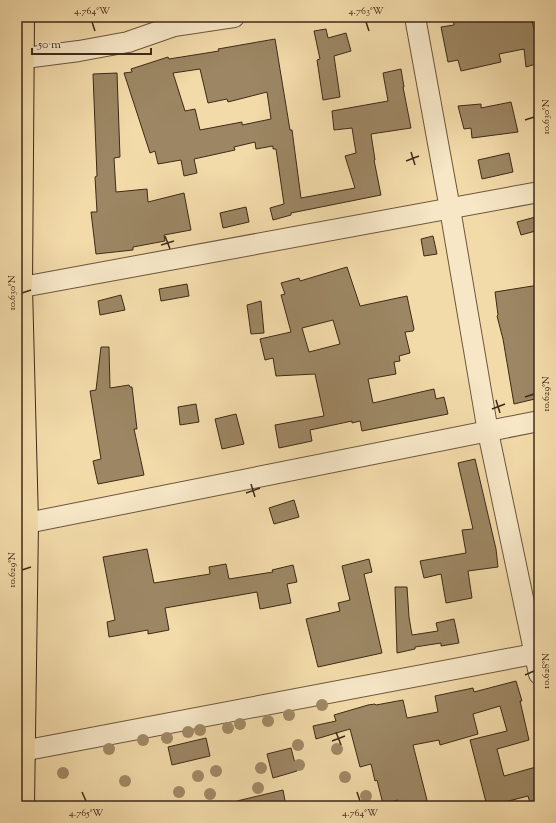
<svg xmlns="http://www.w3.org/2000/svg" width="556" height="823" font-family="'Sorts Mill Goudy',serif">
  <rect width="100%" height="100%" fill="#f2daa9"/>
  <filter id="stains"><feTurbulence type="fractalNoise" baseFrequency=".005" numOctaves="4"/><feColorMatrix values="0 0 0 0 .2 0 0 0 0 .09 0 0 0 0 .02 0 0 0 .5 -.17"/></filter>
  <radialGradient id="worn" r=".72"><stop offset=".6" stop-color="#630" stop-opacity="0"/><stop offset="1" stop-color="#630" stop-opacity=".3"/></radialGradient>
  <g fill="#9c8663" stroke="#3f2a17" fill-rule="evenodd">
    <path d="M 453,17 L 531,17 L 536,37 L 539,36 L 539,63 L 526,67 L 524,49 L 499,54 L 501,62 L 461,71 L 458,60 L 448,62 L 441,27 L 454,25 Z"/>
    <path d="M 326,29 L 328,38 L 346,33 L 351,51 L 334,56 L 340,97 L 323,100 L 317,60 L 320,59 L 314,31 Z"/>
    <path d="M 275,39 L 290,130 L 292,130 L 301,198 L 355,188 L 345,156 L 356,153 L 352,128 L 334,130 L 332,111 L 388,101 L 383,73 L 401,69 L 404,87 L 403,87 L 411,128 L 371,134 L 375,160 L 374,160 L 381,195 L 291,213 L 291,215 L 273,220 L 270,208 L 284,204 L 276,149 L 273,149 L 273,146 L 256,149 L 255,142 L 234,147 L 235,150 L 194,159 L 197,173 L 184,176 L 181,160 L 158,164 L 155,151 L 150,153 L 124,73 L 132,72 L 131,69 L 168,57 L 169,59 L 219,51 L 218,49 ZM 200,69 L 208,103 L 227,99 L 228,102 L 267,92 L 271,119 L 242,125 L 242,122 L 200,130 L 195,109 L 185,111 L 173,73 Z"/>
    <path d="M 117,73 L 120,157 L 114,158 L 116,192 L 147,189 L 148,202 L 184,193 L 191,230 L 164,235 L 165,241 L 133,247 L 133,250 L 96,254 L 91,212 L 97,212 L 95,177 L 97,176 L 93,74 Z"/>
    <path d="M 511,102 L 518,132 L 472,138 L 471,128 L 464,129 L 458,106 L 481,104 L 481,108 Z"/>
    <path d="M 509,153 L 513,172 L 482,179 L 478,160 Z"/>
    <path d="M 246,207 L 249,222 L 223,228 L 220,213 Z"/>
    <path d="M 539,216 L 539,230 L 521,235 L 517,222 Z"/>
    <path d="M 433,236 L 437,254 L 424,256 L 421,239 Z"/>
    <path d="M 347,267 L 360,306 L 407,296 L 414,329 L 413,331 L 405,332 L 410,353 L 399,356 L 400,361 L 394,362 L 396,374 L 368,379 L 373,403 L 434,389 L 436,399 L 444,397 L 448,414 L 362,431 L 360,421 L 352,423 L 352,421 L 310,430 L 312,441 L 279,448 L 275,425 L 324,416 L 315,374 L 276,376 L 273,358 L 265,360 L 260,339 L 291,332 L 281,295 L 285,294 L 281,283 L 299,278 L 300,281 ZM 333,320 L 340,344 L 309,352 L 302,328 Z"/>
    <path d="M 187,284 L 189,296 L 161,301 L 159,289 Z"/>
    <path d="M 539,285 L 539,398 L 514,404 L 503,339 L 497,316 L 498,315 L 495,292 Z"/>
    <path d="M 121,295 L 125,310 L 100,315 L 98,301 Z"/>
    <path d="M 261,301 L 264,333 L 251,334 L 247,305 Z"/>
    <path d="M 101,347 L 109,347 L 110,388 L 129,385 L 130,387 L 132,387 L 137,429 L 134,429 L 144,475 L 98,484 L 93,461 L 101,459 L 90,391 L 96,390 Z"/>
    <path d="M 196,404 L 199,422 L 180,425 L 178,407 Z"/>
    <path d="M 236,414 L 244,444 L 222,449 L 215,419 Z"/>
    <path d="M 475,459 L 496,549 L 498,567 L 468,571 L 472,598 L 446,603 L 441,574 L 424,578 L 420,561 L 466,553 L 462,530 L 473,529 L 458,463 Z"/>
    <path d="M 294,500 L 299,517 L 274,524 L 269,508 Z"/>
    <path d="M 147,549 L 154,583 L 210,574 L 209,567 L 226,564 L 229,579 L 273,572 L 272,570 L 293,565 L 297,582 L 287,584 L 291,603 L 260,609 L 257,592 L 165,608 L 169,630 L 148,634 L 148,630 L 109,637 L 107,622 L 115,620 L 103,557 Z"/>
    <path d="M 369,559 L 372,572 L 364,574 L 382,653 L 318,667 L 306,619 L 340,611 L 338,603 L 350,600 L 342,566 Z"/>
    <path d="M 395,587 L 407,587 L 409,617 L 412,635 L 438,631 L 436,623 L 454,619 L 459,643 L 441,646 L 441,643 L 415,647 L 415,649 L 397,653 Z"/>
    <path d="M 516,681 L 522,701 L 520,701 L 529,740 L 497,749 L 504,776 L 536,767 L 539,779 L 539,806 L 531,806 L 528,796 L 501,803 L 501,806 L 487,806 L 470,740 L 507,731 L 500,706 L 473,714 L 478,734 L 440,745 L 439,740 L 413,745 L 428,804 L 420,806 L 400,806 L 398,800 L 383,804 L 377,780 L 375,781 L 371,764 L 360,767 L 350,729 L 316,739 L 313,726 L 336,721 L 334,715 L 368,705 L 375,704 L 376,705 L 403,700 L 407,718 L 438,712 L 435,696 L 473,688 L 474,692 Z"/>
    <path d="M 206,738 L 210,756 L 172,765 L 168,747 Z"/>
    <path d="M 291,748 L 297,771 L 273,778 L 267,754 Z"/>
    <path d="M 283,790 L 286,806 L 237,806 L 237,801 Z"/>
  </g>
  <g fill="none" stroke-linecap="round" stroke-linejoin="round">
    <g stroke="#6c563c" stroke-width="22">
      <g id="minor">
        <path d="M 415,17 L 450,209 L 488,432 L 539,674"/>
        <path d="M 17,59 L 79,51 L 128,42 L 174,26 L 234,17"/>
        <path d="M 17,288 L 539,192"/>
        <path d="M 17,525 L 539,421"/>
        <path d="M 17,752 L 539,653"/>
      </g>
    </g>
    <g stroke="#3f2a17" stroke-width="24">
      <path id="highway" d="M 23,17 L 21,287 L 27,523 L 23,806"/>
    </g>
    <use href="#minor" stroke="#f7e7c7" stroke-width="20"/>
    <use href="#highway" stroke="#f2daa9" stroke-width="22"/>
  </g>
  <g fill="#a08966">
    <circle cx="322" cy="705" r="6"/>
    <circle cx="289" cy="715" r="6"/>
    <circle cx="268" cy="721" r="6"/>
    <circle cx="240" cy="724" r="6"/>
    <circle cx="228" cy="728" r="6"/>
    <circle cx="200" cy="730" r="6"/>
    <circle cx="188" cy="732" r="6"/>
    <circle cx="167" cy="738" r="6"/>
    <circle cx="143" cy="740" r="6"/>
    <circle cx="298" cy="745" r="6"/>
    <circle cx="109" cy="749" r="6"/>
    <circle cx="337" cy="749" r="6"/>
    <circle cx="299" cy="765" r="6"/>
    <circle cx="261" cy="768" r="6"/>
    <circle cx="216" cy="771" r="6"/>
    <circle cx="63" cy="773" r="6"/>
    <circle cx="198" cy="776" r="6"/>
    <circle cx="345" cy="777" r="6"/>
    <circle cx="125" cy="781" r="6"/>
    <circle cx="258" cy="788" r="6"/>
    <circle cx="179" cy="792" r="6"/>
    <circle cx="210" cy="794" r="6"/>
    <circle cx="366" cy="796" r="6"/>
  </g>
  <path fill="none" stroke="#3f2a17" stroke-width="1.5" d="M 92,22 L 95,31M 366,22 L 369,31M 525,120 L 534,117M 411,152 L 415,165M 406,161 L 419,156M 165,236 L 170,249M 161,245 L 174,241M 22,293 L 31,290M 525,397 L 534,394M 496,400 L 500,413M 492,409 L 505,404M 251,484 L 255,497M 246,493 L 260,488M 22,570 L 31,567M 525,675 L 534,671M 336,732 L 341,745M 332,741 L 345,736M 82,792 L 86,801M 357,792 L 360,801"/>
  <rect width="556" height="823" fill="none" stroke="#f2daa9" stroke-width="44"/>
  <path d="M32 48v6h119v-6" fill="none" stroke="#3f2a17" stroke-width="2"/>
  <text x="38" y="48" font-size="12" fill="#3f2a17" stroke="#f7e7c7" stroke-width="3" paint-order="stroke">50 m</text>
  <rect x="22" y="22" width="512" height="779" fill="none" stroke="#3f2a17" stroke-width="1.5"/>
  <g font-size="10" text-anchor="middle" fill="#3f2a17">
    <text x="92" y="14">4.764°W</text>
    <text x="366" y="14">4.763°W</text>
    <text transform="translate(545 117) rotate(-90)" y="4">10.630°N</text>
    <text transform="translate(11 293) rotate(-90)" y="4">10.630°N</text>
    <text transform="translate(545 394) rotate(-90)" y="4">10.629°N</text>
    <text transform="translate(11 570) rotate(-90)" y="4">10.629°N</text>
    <text transform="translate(545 671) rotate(-90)" y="4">10.628°N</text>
    <text x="86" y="816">4.765°W</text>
    <text x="360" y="816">4.764°W</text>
  </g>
  <rect width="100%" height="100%" filter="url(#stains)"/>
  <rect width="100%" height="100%" fill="url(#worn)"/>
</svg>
